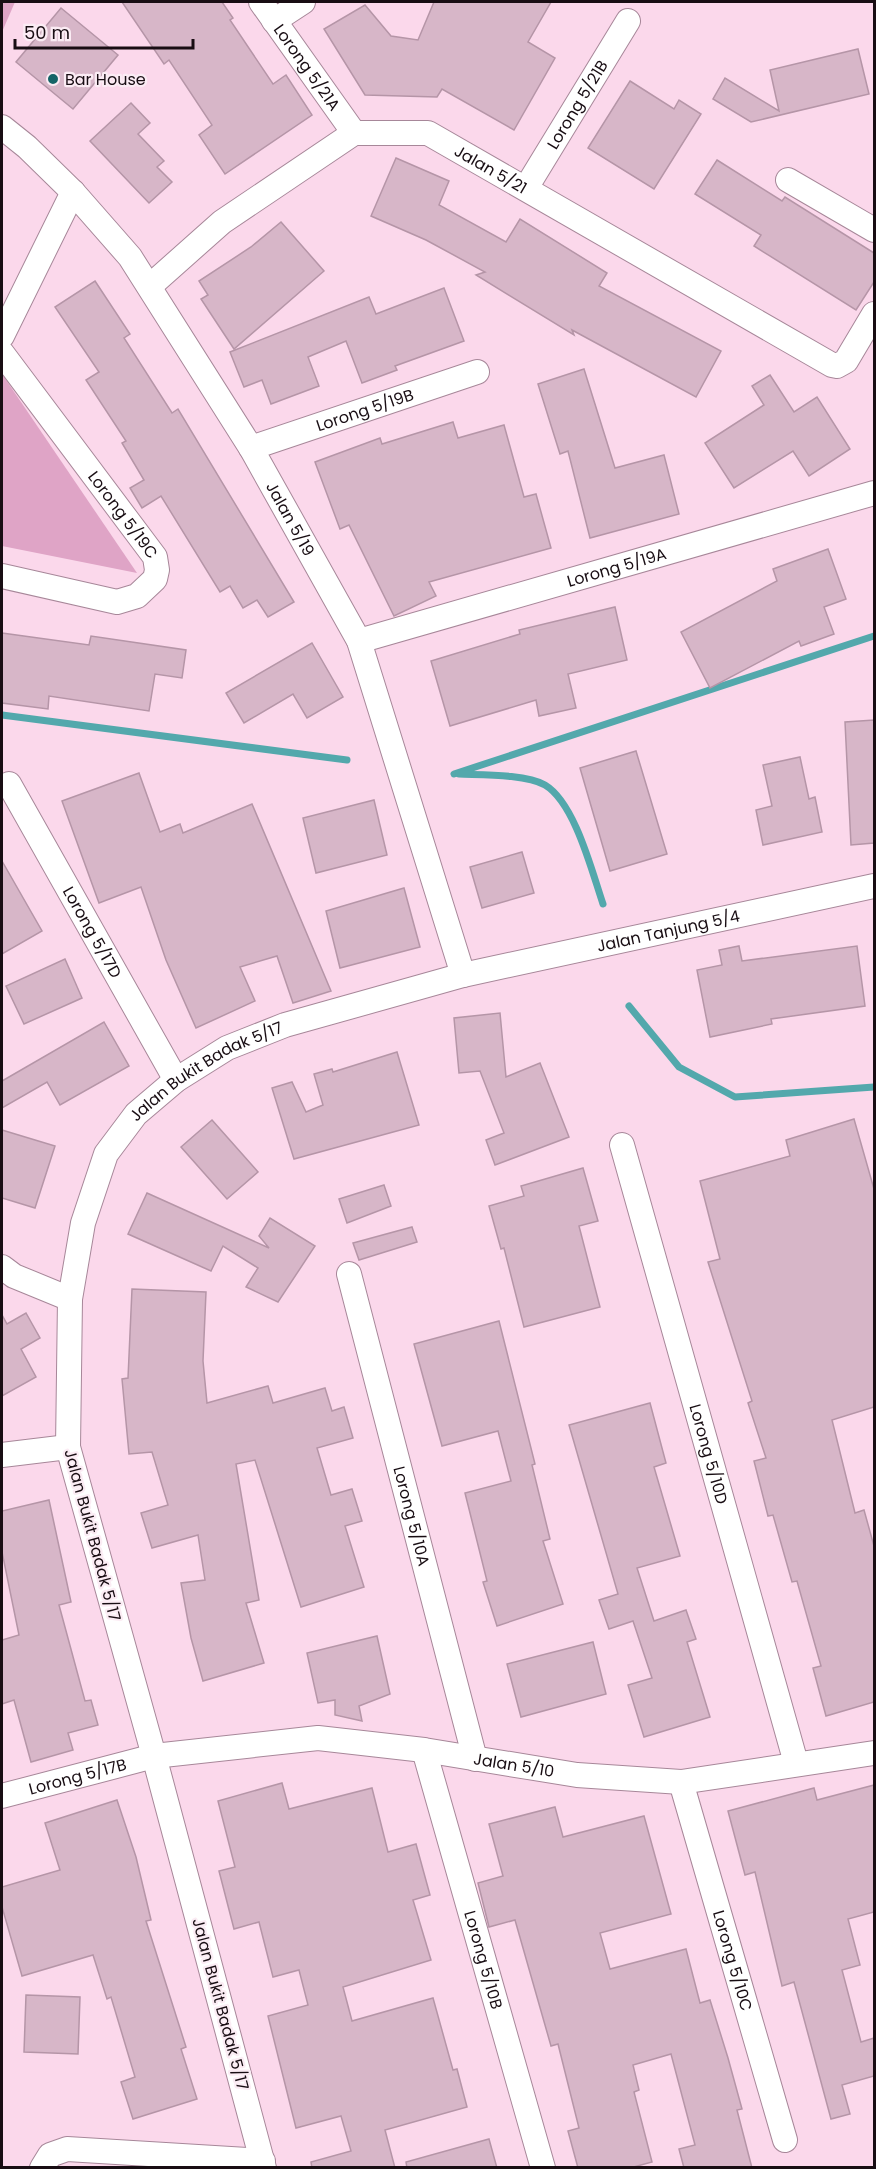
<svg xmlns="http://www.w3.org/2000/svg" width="876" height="2169" font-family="Poppins,sans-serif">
  <rect width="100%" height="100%" fill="#fbd8eb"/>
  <g fill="#dfa4c6">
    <path d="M 2,2 L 15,2 L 2,32 Z"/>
    <path d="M 2,374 L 137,573 L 2,546 Z"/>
  </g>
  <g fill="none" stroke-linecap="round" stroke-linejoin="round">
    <g stroke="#53a8ac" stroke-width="7">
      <path d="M 2,715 L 347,760"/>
      <path d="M 454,774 L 874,636"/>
      <path d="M 459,774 C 481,775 526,774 545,785 C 575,803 592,872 603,904"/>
      <path d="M 629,1006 L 679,1067 L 735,1097 L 874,1087"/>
    </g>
  </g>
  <g fill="#d7b6c8" stroke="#b595a7" stroke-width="1.5">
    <path d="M 122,2 L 222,2 L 233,18 L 230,20 L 273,84 L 286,75 L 312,115 L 225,174 L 199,135 L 212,125 L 169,60 L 164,64 Z"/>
    <path d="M 434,2 L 551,2 L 528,42 L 555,58 L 514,130 L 442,89 L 437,97 L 365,95 L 324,29 L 365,5 L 391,36 L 418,40 Z"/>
    <path d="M 61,8 L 118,55 L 73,109 L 16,62 Z"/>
    <path d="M 858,49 L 869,94 L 751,122 L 713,99 L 725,78 L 779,111 L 770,70 Z"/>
    <path d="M 630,81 L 674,109 L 679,100 L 701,114 L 654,189 L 588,148 Z"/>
    <path d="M 131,103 L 150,123 L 138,134 L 164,161 L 157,167 L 172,182 L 149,203 L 90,141 Z"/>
    <path d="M 396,158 L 449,181 L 439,205 L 506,242 L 520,219 L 607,273 L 599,286 L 721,351 L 696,397 L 572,330 L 574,335 L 476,275 L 485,272 L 426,240 L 371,216 Z"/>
    <path d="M 717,160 L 782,201 L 785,197 L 874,253 L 874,282 L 856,310 L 754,246 L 761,235 L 695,194 Z"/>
    <path d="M 281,222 L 324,271 L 234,349 L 201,299 L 208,295 L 199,281 L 251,247 Z"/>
    <path d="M 95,281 L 130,334 L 124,338 L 172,413 L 178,409 L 294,602 L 268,617 L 257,600 L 243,608 L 230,586 L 220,592 L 161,496 L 142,508 L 130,488 L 144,480 L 122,443 L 126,441 L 86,380 L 99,372 L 55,307 Z"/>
    <path d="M 444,288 L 464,341 L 395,366 L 397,370 L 362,383 L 346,341 L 308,357 L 319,386 L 271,404 L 262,380 L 244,387 L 230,352 L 369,297 L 376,314 Z"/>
    <path d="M 584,369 L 615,468 L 664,455 L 679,514 L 590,538 L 568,451 L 560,454 L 538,384 Z"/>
    <path d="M 770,375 L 794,412 L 817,397 L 850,449 L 809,476 L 793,451 L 734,488 L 705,443 L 764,405 L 752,386 Z"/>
    <path d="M 453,422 L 458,438 L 504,425 L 524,497 L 536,494 L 551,548 L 429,582 L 436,596 L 394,616 L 349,525 L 340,529 L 315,462 L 380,438 L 382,444 Z"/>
    <path d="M 828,549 L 846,599 L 824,607 L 834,634 L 801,646 L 799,641 L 710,688 L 681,632 L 777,581 L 773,569 Z"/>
    <path d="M 615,607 L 627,660 L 568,674 L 576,708 L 539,716 L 536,700 L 450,726 L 431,661 L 520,634 L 519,630 Z"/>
    <path d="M 2,633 L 89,645 L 91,636 L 186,650 L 182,678 L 155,674 L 149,711 L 49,696 L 48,709 L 2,703 Z"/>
    <path d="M 312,643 L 343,697 L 307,718 L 293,694 L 244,723 L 226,693 Z"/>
    <path d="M 874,720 L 874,843 L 851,845 L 845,722 Z"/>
    <path d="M 636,751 L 667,854 L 610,871 L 580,768 Z"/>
    <path d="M 800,757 L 809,799 L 815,797 L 822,832 L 763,845 L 756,810 L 772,806 L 763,765 Z"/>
    <path d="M 139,773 L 160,832 L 180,824 L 183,833 L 252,804 L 331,991 L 293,1003 L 277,956 L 240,967 L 255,1001 L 196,1028 L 166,960 L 141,887 L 99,903 L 62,801 Z"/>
    <path d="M 374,800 L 387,855 L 316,873 L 303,818 Z"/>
    <path d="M 522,852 L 534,893 L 482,908 L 470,867 Z"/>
    <path d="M 2,861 L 42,931 L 2,954 Z"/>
    <path d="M 404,888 L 420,947 L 340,968 L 326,911 Z"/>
    <path d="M 739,946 L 742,961 L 857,946 L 865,1006 L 771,1019 L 772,1024 L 710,1037 L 697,970 L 722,965 L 719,950 Z"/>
    <path d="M 65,959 L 82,998 L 24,1024 L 6,986 Z"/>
    <path d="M 500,1013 L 506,1077 L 540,1063 L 569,1137 L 495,1165 L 486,1140 L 504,1133 L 480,1071 L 459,1073 L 454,1018 Z"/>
    <path d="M 104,1022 L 129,1066 L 60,1105 L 47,1082 L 2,1108 L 2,1081 Z"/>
    <path d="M 397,1052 L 419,1125 L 294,1159 L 272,1088 L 292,1082 L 306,1112 L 323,1105 L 314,1074 L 332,1069 L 333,1072 Z"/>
    <path d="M 854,1119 L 874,1189 L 874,1407 L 832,1420 L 855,1513 L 864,1510 L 874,1546 L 874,1702 L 826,1716 L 813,1668 L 821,1666 L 797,1581 L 792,1582 L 773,1515 L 768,1516 L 754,1461 L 766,1458 L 748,1403 L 752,1401 L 708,1262 L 720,1259 L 700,1181 L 790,1156 L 786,1140 Z"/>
    <path d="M 212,1120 L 258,1172 L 227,1199 L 181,1147 Z"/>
    <path d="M 2,1130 L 55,1146 L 35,1208 L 2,1198 Z"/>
    <path d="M 583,1168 L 598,1221 L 579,1226 L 600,1307 L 524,1327 L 504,1248 L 501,1249 L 489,1206 L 524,1196 L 521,1186 Z"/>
    <path d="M 384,1185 L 391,1206 L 347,1223 L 339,1199 Z"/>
    <path d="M 147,1193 L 269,1248 L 259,1236 L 270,1218 L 315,1246 L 278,1302 L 246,1287 L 258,1268 L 223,1246 L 211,1271 L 128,1234 Z"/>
    <path d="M 412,1227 L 417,1242 L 359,1260 L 353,1243 Z"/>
    <path d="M 132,1289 L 206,1292 L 203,1361 L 207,1403 L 268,1386 L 273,1403 L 325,1388 L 332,1411 L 344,1407 L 353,1438 L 317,1448 L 331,1495 L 352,1489 L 362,1521 L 345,1526 L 364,1587 L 301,1607 L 255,1460 L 236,1464 L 259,1600 L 246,1603 L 264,1663 L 203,1681 L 191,1638 L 181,1583 L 205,1580 L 198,1535 L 152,1548 L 141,1513 L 168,1505 L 152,1452 L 129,1454 L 122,1379 L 128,1378 Z"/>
    <path d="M 26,1313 L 40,1338 L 21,1349 L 36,1377 L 2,1396 L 2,1315 L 7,1324 Z"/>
    <path d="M 499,1321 L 535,1464 L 532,1465 L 550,1539 L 543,1541 L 563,1604 L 497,1626 L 483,1582 L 487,1581 L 465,1493 L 511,1481 L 498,1431 L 442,1446 L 414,1344 Z"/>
    <path d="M 650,1403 L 666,1463 L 654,1467 L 680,1556 L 637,1568 L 654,1621 L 686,1610 L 696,1639 L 687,1642 L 710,1717 L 644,1737 L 628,1685 L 652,1678 L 633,1621 L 609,1629 L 599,1600 L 618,1594 L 569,1425 Z"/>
    <path d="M 49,1500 L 71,1602 L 59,1605 L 85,1701 L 91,1700 L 98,1725 L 68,1733 L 73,1750 L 31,1762 L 14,1700 L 2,1704 L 2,1640 L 19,1635 L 2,1552 L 2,1511 Z"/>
    <path d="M 377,1636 L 390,1694 L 359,1706 L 362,1721 L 335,1715 L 335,1700 L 318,1703 L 307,1653 Z"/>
    <path d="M 593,1642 L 606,1694 L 521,1717 L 507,1664 Z"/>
    <path d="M 282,1783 L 289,1809 L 372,1788 L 388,1852 L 416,1844 L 430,1895 L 413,1900 L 431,1960 L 343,1987 L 352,2021 L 433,1998 L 453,2070 L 457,2069 L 467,2107 L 385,2130 L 395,2168 L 312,2168 L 311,2162 L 351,2151 L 341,2116 L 296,2128 L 268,2016 L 308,2005 L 299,1970 L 273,1977 L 259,1922 L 234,1929 L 219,1871 L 235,1867 L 218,1801 Z"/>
    <path d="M 874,1785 L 874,1912 L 848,1919 L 860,1965 L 842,1970 L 861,2042 L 874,2038 L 874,2076 L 842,2085 L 850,2114 L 831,2119 L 794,1982 L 782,1986 L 755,1872 L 745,1875 L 728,1811 L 814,1788 L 817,1800 Z"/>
    <path d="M 117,1800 L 136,1857 L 151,1920 L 146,1921 L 186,2047 L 181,2049 L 197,2099 L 133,2119 L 121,2082 L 135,2077 L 111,1997 L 107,1999 L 93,1955 L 22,1976 L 2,1907 L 2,1887 L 60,1870 L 45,1823 Z"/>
    <path d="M 555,1807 L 563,1837 L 644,1816 L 671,1914 L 600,1933 L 610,1969 L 686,1949 L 700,2003 L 710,2000 L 728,2058 L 742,2109 L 737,2110 L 752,2168 L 684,2168 L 679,2149 L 695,2145 L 671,2054 L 633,2065 L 639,2090 L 634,2092 L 652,2162 L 630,2168 L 578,2168 L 568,2131 L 579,2128 L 558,2044 L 551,2046 L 515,1920 L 489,1927 L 478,1883 L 503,1876 L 489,1824 Z"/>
    <path d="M 26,1995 L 80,1997 L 78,2054 L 24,2052 Z"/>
    <path d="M 489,2139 L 497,2168 L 407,2168 L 406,2162 Z"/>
  </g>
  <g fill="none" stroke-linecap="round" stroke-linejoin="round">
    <g stroke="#a78799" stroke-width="26">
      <g id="minor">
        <path id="s1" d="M 261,2 L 354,133"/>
        <path d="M 274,21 L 303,2"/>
        <path id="s2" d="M 2,127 L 27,147 L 73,192 L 130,257 L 251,448 L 359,641 L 463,975"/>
        <path d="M 788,180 L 874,230"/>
        <path id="s3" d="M 526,188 L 628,21"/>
        <path id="s4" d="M 150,286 L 222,222 L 354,133 L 428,133 L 832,365 L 837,366 L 846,361 L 874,314"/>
        <path d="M 2,336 L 73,192"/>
        <path id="s5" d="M 2,353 L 155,557 L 157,570 L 155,579 L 137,596 L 117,602 L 2,576"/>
        <path id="s6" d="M 251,448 L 477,372"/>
        <path id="s7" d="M 359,641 L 874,493"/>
        <path id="s8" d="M 9,784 L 176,1080"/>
        <path id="s9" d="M 622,1145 L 796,1763"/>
        <path d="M 2,1267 L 14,1276 L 70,1299"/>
        <path id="s10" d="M 349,1274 L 475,1759"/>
        <path d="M 2,1455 L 68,1447"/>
        <path id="s11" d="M 424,1750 L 543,2168"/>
        <path id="s12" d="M 681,1782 L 785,2140"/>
        <path id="s13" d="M 2,1796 L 154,1756 L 318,1738 L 424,1750 L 577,1775 L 681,1782 L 874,1753"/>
        <path d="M 42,2168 L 50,2155 L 67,2149 L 263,2161"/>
        <path id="s14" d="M 264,2168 L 154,1756 L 68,1447 L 70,1299 L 83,1223 L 106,1154 L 136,1114 L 176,1080 L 227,1048 L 285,1025 L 463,975 L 874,886"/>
      </g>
    </g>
    <use href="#minor" stroke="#fff" stroke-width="24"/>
  </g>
  <circle fill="#146467" stroke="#fbecf4" stroke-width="2" cx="53" cy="79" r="6"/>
  <g text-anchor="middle" stroke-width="4.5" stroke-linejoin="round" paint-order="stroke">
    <g font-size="16" fill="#180d13" stroke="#fbecf4">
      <text dy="6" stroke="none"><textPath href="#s1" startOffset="80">Lorong 5/21A</textPath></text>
      <text dy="6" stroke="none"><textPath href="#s3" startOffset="98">Lorong 5/21B</textPath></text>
      <text dy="6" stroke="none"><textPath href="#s4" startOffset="402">Jalan 5/21</textPath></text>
      <text dy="6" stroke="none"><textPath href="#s6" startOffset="120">Lorong 5/19B</textPath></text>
      <text dy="6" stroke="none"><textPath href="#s5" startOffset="202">Lorong 5/19C</textPath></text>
      <text dy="6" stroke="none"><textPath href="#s2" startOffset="490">Jalan 5/19</textPath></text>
      <text dy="6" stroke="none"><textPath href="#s7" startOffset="268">Lorong 5/19A</textPath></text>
      <text dy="6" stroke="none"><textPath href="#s14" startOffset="1665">Jalan Tanjung 5/4</textPath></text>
      <text dy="6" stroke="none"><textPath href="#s8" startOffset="170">Lorong 5/17D</textPath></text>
      <text dy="6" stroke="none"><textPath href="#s14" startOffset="1178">Jalan Bukit Badak 5/17</textPath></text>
      <text dy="6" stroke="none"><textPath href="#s9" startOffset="321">Lorong 5/10D</textPath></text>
      <text dy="6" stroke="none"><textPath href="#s10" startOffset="250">Lorong 5/10A</textPath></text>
      <text transform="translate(93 1535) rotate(75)" y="6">Jalan Bukit Badak 5/17</text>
      <text dy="6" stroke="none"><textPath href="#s13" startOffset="520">Jalan 5/10</textPath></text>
      <text dy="6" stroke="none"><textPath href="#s13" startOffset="78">Lorong 5/17B</textPath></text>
      <text dy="6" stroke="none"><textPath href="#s11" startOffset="218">Lorong 5/10B</textPath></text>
      <text dy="6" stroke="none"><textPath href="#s12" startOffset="186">Lorong 5/10C</textPath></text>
      <text transform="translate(221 2004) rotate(75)" y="6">Jalan Bukit Badak 5/17</text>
    </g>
    <g font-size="16" fill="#180d13" stroke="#fbecf4" text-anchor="start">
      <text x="65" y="85">Bar House</text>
    </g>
  </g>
  <rect width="876" height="2169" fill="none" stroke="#180d13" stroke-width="6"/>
  <path d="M15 39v9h178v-9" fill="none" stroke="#180d13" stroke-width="3"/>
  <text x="24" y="39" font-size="18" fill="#180d13" stroke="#fbecf4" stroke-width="4.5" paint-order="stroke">50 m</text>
</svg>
